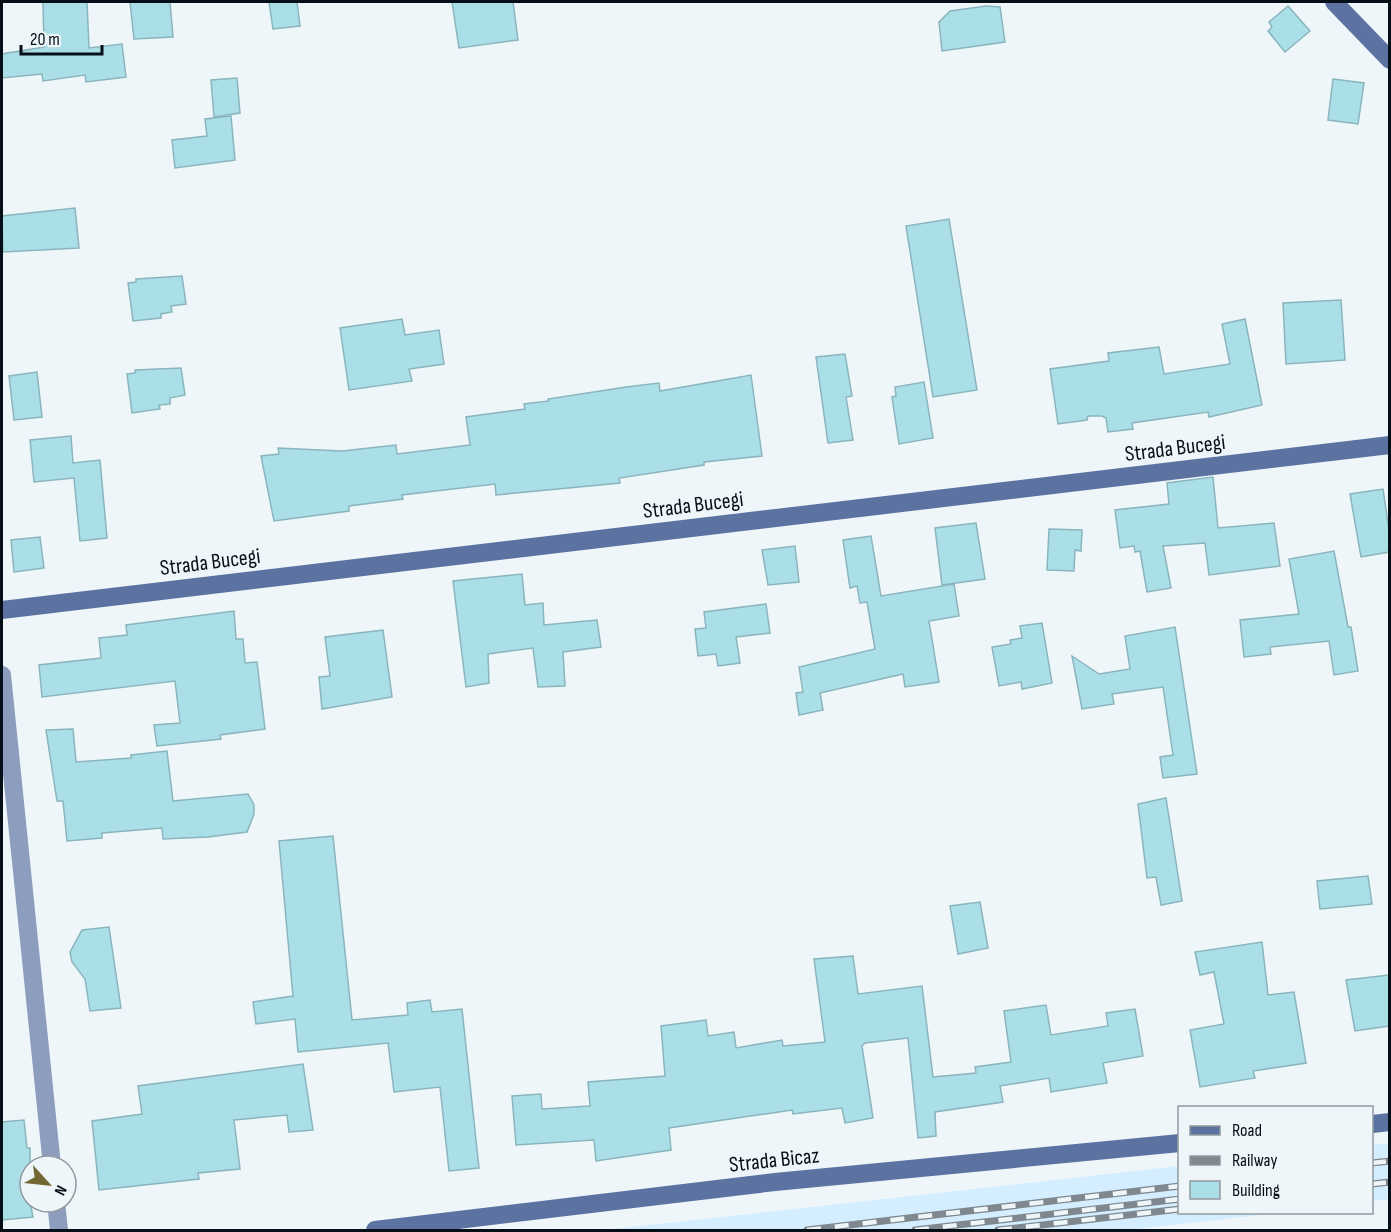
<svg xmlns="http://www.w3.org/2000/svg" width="1391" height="1232" font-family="'Sofia Sans Condensed',sans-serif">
  <rect width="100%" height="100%" fill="#eff6fa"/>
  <g fill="#d5eeff">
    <path d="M 1389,1143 L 1389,1199 L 1372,1201 L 1372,1145 Z"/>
    <path d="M 1179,1166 L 1180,1212 L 1279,1213 L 1128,1230 L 604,1230 Z"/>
  </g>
  <g fill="#abdfe8" stroke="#89b5bc" stroke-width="1.5">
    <path d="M 43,2 L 87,2 L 89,48 L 122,44 L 126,77 L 86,82 L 85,75 L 43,81 L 42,74 L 2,78 L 2,54 L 44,47 Z"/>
    <path d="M 130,2 L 170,2 L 173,37 L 134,39 Z"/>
    <path d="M 269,2 L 297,2 L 300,26 L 273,29 Z"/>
    <path d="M 452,2 L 513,2 L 518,40 L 459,48 Z"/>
    <path d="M 986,6 L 1000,7 L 1005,42 L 942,51 L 939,22 L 950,11 Z"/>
    <path d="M 1288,6 L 1310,31 L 1285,52 L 1268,31 L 1272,27 L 1269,22 Z"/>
    <path d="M 237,78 L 240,113 L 214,117 L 211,80 Z"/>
    <path d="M 1333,79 L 1364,83 L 1358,124 L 1328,120 Z"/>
    <path d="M 231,116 L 235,160 L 175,168 L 172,140 L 207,136 L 205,119 Z"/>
    <path d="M 75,208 L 79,248 L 3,252 L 2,216 Z"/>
    <path d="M 949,219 L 977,390 L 933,397 L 906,226 Z"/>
    <path d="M 182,276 L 186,304 L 171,306 L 172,312 L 161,314 L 161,318 L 133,321 L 128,283 L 136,282 L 136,279 Z"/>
    <path d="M 1341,300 L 1345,360 L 1286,364 L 1283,303 Z"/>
    <path d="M 402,319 L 405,335 L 439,330 L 444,364 L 409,369 L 412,381 L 349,390 L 340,328 Z"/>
    <path d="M 1245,319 L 1262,405 L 1209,417 L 1208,412 L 1132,423 L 1133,429 L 1108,432 L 1106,418 L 1102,416 L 1088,416 L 1087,420 L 1058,424 L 1050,369 L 1109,361 L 1108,353 L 1159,347 L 1164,374 L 1230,364 L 1222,324 Z"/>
    <path d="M 845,354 L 852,396 L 846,397 L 853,440 L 828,443 L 816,357 Z"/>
    <path d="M 181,368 L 185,395 L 170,398 L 170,404 L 159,405 L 160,409 L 132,413 L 127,374 L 135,373 L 135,370 Z"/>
    <path d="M 37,372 L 42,417 L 14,420 L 9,376 Z"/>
    <path d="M 751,375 L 762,456 L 704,462 L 704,465 L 619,478 L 620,483 L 496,495 L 495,484 L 402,495 L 403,499 L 349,506 L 349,511 L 274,521 L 261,456 L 279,454 L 278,448 L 342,451 L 396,445 L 397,454 L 470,445 L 466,417 L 525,409 L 524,404 L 549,401 L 548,399 L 626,387 L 659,383 L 660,391 Z"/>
    <path d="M 924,382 L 933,438 L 899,444 L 892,397 L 896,396 L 895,387 Z"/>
    <path d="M 71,436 L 73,463 L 100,460 L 107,538 L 80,541 L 74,478 L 34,482 L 30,440 Z"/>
    <path d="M 1213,477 L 1218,528 L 1274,523 L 1280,566 L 1209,575 L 1205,543 L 1163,546 L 1171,588 L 1147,592 L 1140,551 L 1135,552 L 1134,546 L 1120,548 L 1115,510 L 1169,504 L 1167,483 Z"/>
    <path d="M 1383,489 L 1389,530 L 1389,552 L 1361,557 L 1350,494 Z"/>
    <path d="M 976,523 L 985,579 L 942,585 L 935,528 Z"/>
    <path d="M 1049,529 L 1082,530 L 1081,551 L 1075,550 L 1074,571 L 1047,570 Z"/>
    <path d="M 871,536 L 881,596 L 954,584 L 959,616 L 929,621 L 939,682 L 905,687 L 903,674 L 820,693 L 823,710 L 799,715 L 796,693 L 803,692 L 799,667 L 875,649 L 867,602 L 860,603 L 857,586 L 850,588 L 843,540 Z"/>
    <path d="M 40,537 L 44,568 L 14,572 L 11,540 Z"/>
    <path d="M 795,546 L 799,582 L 768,585 L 762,550 Z"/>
    <path d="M 1334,551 L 1348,627 L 1351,627 L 1358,671 L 1334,675 L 1329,641 L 1270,647 L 1271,654 L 1244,657 L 1240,620 L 1299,614 L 1289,559 Z"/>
    <path d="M 522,574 L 525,605 L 543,603 L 544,625 L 597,620 L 601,647 L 563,652 L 565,686 L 538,687 L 533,648 L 488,654 L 489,683 L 466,687 L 453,581 Z"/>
    <path d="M 766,604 L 770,633 L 736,637 L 740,663 L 718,666 L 716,654 L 698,656 L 695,629 L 706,628 L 704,612 Z"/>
    <path d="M 234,611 L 236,639 L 243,639 L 245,663 L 257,662 L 265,729 L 220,735 L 221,739 L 157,746 L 154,725 L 180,723 L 175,681 L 42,697 L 39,665 L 101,658 L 99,638 L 127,635 L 126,625 Z"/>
    <path d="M 1042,623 L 1052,683 L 1022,689 L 1021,682 L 999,686 L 992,647 L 1011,644 L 1010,640 L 1022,638 L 1020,626 Z"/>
    <path d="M 1175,627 L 1197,774 L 1163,778 L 1160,757 L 1173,755 L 1163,687 L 1112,694 L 1114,704 L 1082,709 L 1072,656 L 1099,674 L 1130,669 L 1125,636 Z"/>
    <path d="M 383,630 L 392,697 L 322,709 L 319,677 L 330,676 L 325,637 Z"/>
    <path d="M 73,729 L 76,762 L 131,758 L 131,755 L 167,751 L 173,801 L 248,794 L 254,805 L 254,814 L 247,832 L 208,837 L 163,839 L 162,828 L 102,833 L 102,838 L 67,841 L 63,801 L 57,801 L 46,730 Z"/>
    <path d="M 1166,798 L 1182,901 L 1161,905 L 1156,877 L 1147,878 L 1138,804 Z"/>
    <path d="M 333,836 L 352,1020 L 408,1015 L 407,1003 L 430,1000 L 432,1012 L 462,1009 L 479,1168 L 449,1171 L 440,1087 L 394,1092 L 388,1043 L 298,1052 L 295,1019 L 256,1024 L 253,1002 L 293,996 L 279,841 Z"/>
    <path d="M 1368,876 L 1372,904 L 1320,909 L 1317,881 Z"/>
    <path d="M 980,902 L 988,948 L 958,954 L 950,906 Z"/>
    <path d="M 109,927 L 121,1008 L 90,1011 L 85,979 L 72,962 L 70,952 L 82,930 Z"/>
    <path d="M 1262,942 L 1268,995 L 1294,992 L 1306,1063 L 1253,1071 L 1255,1078 L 1200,1087 L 1190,1030 L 1224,1024 L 1214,972 L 1200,975 L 1195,952 Z"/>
    <path d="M 853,956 L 858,994 L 922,986 L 933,1077 L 976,1073 L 975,1067 L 1011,1062 L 1004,1011 L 1046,1005 L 1051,1035 L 1108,1026 L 1106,1013 L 1135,1009 L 1143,1056 L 1103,1063 L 1107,1083 L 1051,1092 L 1049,1078 L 1000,1086 L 1003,1102 L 935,1112 L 936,1136 L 918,1138 L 908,1038 L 865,1043 L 862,1046 L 873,1118 L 845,1123 L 842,1108 L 793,1114 L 792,1110 L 669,1128 L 671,1150 L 596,1161 L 594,1140 L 516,1145 L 512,1096 L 541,1094 L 542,1109 L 590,1106 L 588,1082 L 665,1076 L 661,1026 L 706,1020 L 708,1036 L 734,1032 L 736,1048 L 782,1040 L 783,1046 L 825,1042 L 814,959 Z"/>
    <path d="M 1389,975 L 1389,1026 L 1355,1031 L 1346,980 Z"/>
    <path d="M 303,1064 L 313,1130 L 289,1132 L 287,1115 L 234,1120 L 240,1169 L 198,1173 L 199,1179 L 99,1190 L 92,1121 L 142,1114 L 138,1086 Z"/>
    <path d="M 24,1120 L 27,1148 L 30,1148 L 30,1202 L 33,1217 L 2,1220 L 2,1122 Z"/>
  </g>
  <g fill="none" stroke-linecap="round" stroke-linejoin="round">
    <g stroke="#8d9dbe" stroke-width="18">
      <path d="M 2,675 L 52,1166"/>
      <path d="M 56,1202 L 59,1230"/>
    </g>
    <g stroke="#5c73a2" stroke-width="18">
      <path d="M 1334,2 L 1390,60"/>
      <path d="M 2,610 L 1390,445"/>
      <path d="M 1372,1124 L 1390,1122"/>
      <path d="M 375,1230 L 775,1182 L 1180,1143"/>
    </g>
    <g stroke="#7f888e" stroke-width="7">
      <g id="rail">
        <path d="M 1372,1163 L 1390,1161"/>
        <path d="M 1372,1184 L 1390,1182"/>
        <path d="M 807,1230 L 1180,1186"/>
        <path d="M 915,1230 L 1180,1199"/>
        <path d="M 998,1230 L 1180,1209"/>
      </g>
    </g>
    <use href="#rail" stroke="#eff6fa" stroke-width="4.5" stroke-dasharray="14" stroke-linecap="butt"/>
  </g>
  <g text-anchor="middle" stroke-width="4.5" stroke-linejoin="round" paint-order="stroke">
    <g font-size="22" fill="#040f17" stroke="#eff6fa">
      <text transform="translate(1175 447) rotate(-7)" y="8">Strada Bucegi</text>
      <text transform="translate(693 504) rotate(-7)" y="8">Strada Bucegi</text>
      <text transform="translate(210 561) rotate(-7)" y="8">Strada Bucegi</text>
      <text transform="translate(774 1159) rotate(-6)" y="8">Strada Bicaz</text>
    </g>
  </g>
  <rect width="1391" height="1232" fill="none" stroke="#040f17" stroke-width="6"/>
  <rect x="1178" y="1106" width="195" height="108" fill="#eff6fa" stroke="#919a9f" stroke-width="1.5"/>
  <rect x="1190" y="1126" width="30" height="9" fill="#5c73a2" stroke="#919a9f" stroke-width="1.5"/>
  <text x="1232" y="1136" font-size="18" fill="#040f17">Road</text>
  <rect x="1190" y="1156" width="30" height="9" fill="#7f888e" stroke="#919a9f" stroke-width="1.5"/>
  <text x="1232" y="1166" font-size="18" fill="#040f17">Railway</text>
  <rect x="1190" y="1181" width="30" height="18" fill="#abdfe8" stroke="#919a9f" stroke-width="1.5"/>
  <text x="1232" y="1196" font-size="18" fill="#040f17">Building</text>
  <g transform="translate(48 1184) rotate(117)"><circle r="28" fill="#eff6fa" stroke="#919a9f" stroke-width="1.5"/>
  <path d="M0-4.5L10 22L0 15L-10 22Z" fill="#726834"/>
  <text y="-9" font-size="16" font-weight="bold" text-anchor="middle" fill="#040f17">N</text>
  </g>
  <path d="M21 45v9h81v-9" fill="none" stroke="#040f17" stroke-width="3"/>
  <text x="30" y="45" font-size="18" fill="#040f17" stroke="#eff6fa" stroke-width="4.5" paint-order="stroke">20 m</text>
</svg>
